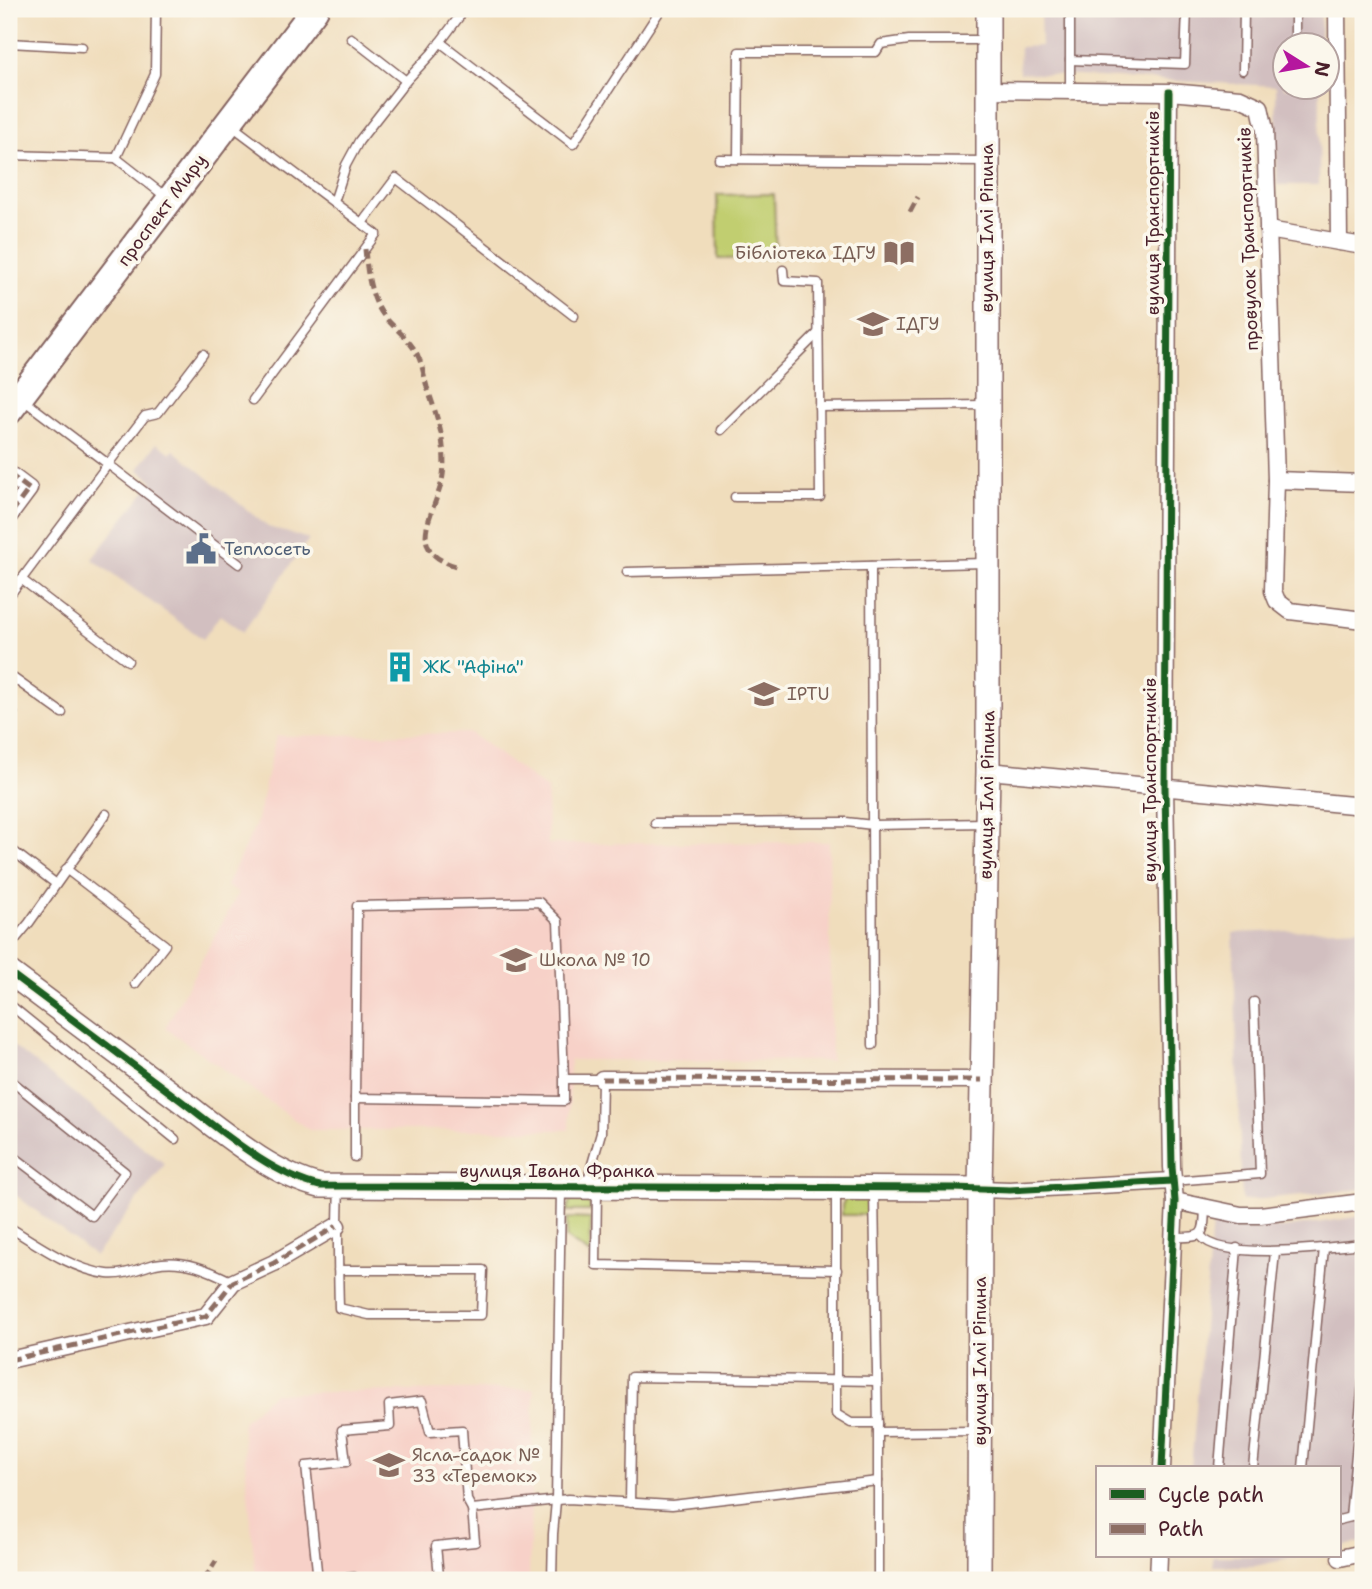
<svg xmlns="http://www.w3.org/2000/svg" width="1372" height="1589" font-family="'Shantell Sans',sans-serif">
  <rect width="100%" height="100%" fill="#fbf7ec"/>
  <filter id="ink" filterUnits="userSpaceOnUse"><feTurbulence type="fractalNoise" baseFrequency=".0143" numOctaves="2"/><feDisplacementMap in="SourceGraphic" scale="14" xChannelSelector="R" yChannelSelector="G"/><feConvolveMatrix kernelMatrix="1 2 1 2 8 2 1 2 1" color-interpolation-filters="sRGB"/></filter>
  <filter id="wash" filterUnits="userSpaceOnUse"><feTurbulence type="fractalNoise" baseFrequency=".00686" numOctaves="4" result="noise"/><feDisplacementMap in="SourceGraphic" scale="28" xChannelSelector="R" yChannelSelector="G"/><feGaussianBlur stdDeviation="1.57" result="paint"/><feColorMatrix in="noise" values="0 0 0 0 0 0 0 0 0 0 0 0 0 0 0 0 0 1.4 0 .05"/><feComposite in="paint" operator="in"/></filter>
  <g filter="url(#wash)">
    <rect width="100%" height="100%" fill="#f0ddbc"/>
    <g fill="#f7d1c8">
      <path d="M 470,733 L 547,789 L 548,844 L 829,842 L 831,1061 L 570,1060 L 569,1130 L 309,1130 L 165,1028 L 238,893 L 226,886 L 256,824 L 276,736 Z"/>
      <path d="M 534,1389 L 529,1580 L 256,1580 L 242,1427 L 244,1420 L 274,1393 Z"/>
    </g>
    <g fill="#d2bfc0">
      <path d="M 1040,9 L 1321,9 L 1320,45 L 1284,46 L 1284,88 L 1320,88 L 1319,185 L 1277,185 L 1276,86 L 1019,73 L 1020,47 L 1041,46 Z"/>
      <path d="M 157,443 L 171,453 L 174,450 L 268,527 L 309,539 L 243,632 L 220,615 L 203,639 L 92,559 L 153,481 L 138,469 Z"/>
      <path d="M 1363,928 L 1363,1189 L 1242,1201 L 1233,933 Z"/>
      <path d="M 9,1043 L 165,1164 L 95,1256 L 9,1190 Z"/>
      <path d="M 1363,1216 L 1363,1542 L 1339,1547 L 1339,1468 L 1191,1468 L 1212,1224 L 1283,1228 Z"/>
      <path d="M 1213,1556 L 1302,1556 L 1255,1566 L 1213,1566 Z"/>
    </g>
    <g fill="#c1ce6f" stroke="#86764d" stroke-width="2">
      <path d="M 774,194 L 776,258 L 718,259 L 717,195 Z"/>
      <path d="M 577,1196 L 588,1197 L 591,1211 L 567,1211 L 570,1201 Z"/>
      <path d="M 846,1197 L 868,1197 L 869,1215 L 842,1215 L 842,1205 Z"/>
      <path d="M 567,1218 L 591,1219 L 590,1254 L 566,1238 Z"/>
    </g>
  </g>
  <g filter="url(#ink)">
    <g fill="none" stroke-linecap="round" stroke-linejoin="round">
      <g stroke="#84625e" stroke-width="11">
        <g id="lane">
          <path d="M 156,9 L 155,74 L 116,158 L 166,197"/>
          <path d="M 1070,9 L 1070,60 L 1185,64 L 1187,9"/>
          <path d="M 1082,9 L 1187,12"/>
          <path d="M 351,38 L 406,81"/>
          <path d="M 440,42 L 573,144 L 661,9"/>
          <path d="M 9,43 L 82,47"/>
          <path d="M 1295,46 L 1295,9"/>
          <path d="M 1243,70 L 1244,9"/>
          <path d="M 1070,91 L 1070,60"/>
          <path d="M 231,125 L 376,234 L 253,400"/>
          <path d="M 9,155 L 116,158"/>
          <path d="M 719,159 L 986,161"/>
          <path d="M 738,159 L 739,52 L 876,52 L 881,44 L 909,40 L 985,40"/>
          <path d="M 334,202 L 346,165 L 359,141 L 406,81 L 432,53 L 465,9"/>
          <path d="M 362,223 L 396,178 L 574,316"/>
          <path d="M 203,354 L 158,413 L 145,416 L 108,464 L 239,564"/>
          <path d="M 9,389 L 108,464 L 9,596"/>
          <path d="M 819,407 L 985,405"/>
          <path d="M 721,430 L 818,333"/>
          <path d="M 735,497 L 820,497 L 818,283 L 784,281 L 783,270"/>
          <path d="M 871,566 L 873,1045"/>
          <path d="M 627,572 L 985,563"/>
          <path d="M 21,579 L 128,661"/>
          <path d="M 9,675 L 62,713"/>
          <path d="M 9,719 L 13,713"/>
          <path d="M 655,823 L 846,822 L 873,825 L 985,823"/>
          <path d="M 9,848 L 55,883"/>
          <path d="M 66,869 L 165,945 L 135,984"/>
          <path d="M 9,947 L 29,923 L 106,814"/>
          <path d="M 9,1004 L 175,1139"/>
          <path d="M 9,1079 L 125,1172 L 92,1216 L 9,1153"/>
          <path d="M 564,1079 L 558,921 L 539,902 L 357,906 L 355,1098 L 564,1101 L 564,1079 L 602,1079 L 601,1133 L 590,1171 L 589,1185"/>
          <path d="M 355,1098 L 355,1157"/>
          <path d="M 1173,1181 L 1260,1174 L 1254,1002"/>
          <path d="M 597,1190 L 596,1265 L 837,1270"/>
          <path d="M 874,1191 L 878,1432 L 878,1580"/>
          <path d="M 836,1192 L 836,1414 L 851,1423 L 878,1423"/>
          <path d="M 9,1227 C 38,1245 73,1270 107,1274 C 124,1276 139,1268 155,1264 C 183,1258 209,1270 233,1282"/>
          <path d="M 1201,1236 C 1221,1262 1331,1247 1363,1244"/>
          <path d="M 1173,1237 C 1205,1238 1204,1236 1205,1206"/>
          <path d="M 338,1270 L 483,1270 L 481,1315 L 369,1315 L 339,1308 C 338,1269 337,1229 339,1190"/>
          <path d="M 878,1432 L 977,1431"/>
          <path d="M 1219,1468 L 1237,1248"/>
          <path d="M 1253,1468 L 1275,1252"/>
          <path d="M 1303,1468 L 1324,1248"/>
          <path d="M 630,1503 L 632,1377 L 877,1381"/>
          <path d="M 472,1509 L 568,1499 L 672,1505 L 878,1481"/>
          <path d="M 1350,1517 L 1363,1381"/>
          <path d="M 1339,1520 L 1363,1514"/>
          <path d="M 318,1580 L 306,1466 L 346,1462 L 342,1430 L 390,1426 L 389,1405 L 422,1401 L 430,1432 L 462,1430 L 467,1500 L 472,1509 L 475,1542 L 436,1546 L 439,1576 L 405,1580"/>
          <path d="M 323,1580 L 354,1577 L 355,1580"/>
          <path d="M 552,1580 L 553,1534 L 556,1501 L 561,1190"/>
        </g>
      </g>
      <g stroke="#84625e" stroke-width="19">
        <g id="street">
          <path d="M 1337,9 L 1339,242"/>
          <path d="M 988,90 L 1169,92 L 1240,98 L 1260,107 L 1265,130 L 1276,480 L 1273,591 L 1277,601 L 1290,611 L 1363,620"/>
          <path d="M 1268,230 L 1363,246"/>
          <path d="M 9,474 L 29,489 L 9,516"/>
          <path d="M 1276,480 L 1363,483"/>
          <path d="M 988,771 L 1363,806"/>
          <path d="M 602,1079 L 982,1080"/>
          <path d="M 980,1189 L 1010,1190 L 1172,1181"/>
          <path d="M 1175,1201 L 1241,1215 L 1260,1215 L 1363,1202"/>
          <path d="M 9,1360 L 206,1316 L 233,1282 L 274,1263 L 337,1226"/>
          <path d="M 1162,1468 L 1175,1201 L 1172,1167 L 1165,788 L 1169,92"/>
          <path d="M 1340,1558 L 1363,1553"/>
          <path d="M 1158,1580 L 1159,1556"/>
        </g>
      </g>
      <g stroke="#84625e" stroke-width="26">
        <g id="secondary">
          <path d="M 9,972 C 66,1015 123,1058 180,1100 C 220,1130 272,1175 320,1186 L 980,1189"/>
          <path d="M 979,1580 L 980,1189 L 988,771 L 988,9"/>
        </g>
      </g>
      <g stroke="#84625e" stroke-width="30">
        <path id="primary" d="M 9,411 L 315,9"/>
      </g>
      <use href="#lane" stroke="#fff" stroke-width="8"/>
      <use href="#street" stroke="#fff" stroke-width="16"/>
      <use href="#secondary" stroke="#fff" stroke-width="23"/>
      <use href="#primary" stroke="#fff" stroke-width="26"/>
      <g stroke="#8d6e63" stroke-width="5" stroke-dasharray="10 5" stroke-linecap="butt">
        <path d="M 910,212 L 918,197"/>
        <path d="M 365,249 C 367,271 370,298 384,316 C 396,330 410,339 418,356 C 423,366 424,377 427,387 C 433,405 439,421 442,439 C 444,453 445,467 442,481 C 433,517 403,553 460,567"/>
        <path d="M 9,474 L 29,489 L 9,516"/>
        <path d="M 602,1079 L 982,1080"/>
        <path d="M 9,1360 L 206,1316 L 233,1282 L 274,1263 L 337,1226"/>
        <path d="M 204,1580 L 216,1561"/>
      </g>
      <g stroke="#fbf7ec" stroke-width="11">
        <g id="cycleway">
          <path d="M 9,972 C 66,1015 123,1058 180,1100 C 220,1130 272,1175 320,1186 L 954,1188 L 1010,1190 L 1172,1181"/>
          <path d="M 1162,1468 L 1175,1201 L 1172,1167 L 1165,788 L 1169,92"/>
        </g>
      </g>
      <use href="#cycleway" stroke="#1b5e20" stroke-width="7"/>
    </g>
  </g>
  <defs>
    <g id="library-bare" transform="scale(2.415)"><path d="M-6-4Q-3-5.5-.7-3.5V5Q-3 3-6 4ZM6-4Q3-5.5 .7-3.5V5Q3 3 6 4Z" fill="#8d6e63" stroke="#fbf7ec" stroke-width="2.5" paint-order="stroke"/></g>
    <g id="university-bare" transform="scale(2.415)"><path d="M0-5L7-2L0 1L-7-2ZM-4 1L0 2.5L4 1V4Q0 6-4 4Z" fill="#8d6e63" stroke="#fbf7ec" stroke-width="2.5" paint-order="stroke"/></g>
    <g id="civic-bare" transform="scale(2.415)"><path d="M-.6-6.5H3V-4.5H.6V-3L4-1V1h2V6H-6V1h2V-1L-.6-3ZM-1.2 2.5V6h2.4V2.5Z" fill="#5c6f8a" stroke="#fbf7ec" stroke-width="2.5" paint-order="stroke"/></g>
    <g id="building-bare" transform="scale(2.415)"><path d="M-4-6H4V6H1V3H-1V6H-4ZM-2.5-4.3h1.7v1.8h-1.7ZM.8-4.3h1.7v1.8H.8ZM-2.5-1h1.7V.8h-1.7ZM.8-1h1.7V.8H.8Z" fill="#0f9aa8" stroke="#fbf7ec" stroke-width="2.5" paint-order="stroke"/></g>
    <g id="school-bare" transform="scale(2.415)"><path d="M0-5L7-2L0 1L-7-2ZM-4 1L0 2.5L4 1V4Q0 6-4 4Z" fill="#8d6e63" stroke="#fbf7ec" stroke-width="2.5" paint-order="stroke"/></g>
  </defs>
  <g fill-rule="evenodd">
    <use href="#library-bare" x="899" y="253"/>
    <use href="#university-bare" x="873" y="324"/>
    <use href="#civic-bare" x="201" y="549"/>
    <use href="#building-bare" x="400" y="667"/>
    <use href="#university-bare" x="764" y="694"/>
    <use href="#school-bare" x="516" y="960"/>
    <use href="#school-bare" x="389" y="1465"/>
  </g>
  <g text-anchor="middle" stroke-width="7" stroke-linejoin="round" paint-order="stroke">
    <g font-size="18" fill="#4a1f2b" stroke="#fbf7ec">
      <text transform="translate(162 210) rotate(-53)" y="6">проспект Миру</text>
      <text transform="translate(1153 213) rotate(-90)" y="6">вулиця Транспортників</text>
      <text transform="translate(987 228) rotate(-90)" y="6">вулиця Іллі Ріпина</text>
      <text transform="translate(1248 239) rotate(-92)" y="6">провулок Транспортників</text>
      <text transform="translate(1150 780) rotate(-90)" y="6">вулиця Транспортників</text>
      <text transform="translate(987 795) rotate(-89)" y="6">вулиця Іллі Ріпина</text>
      <text x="557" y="1177">вулиця Івана Франка</text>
      <text transform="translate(980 1361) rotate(-90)" y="6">вулиця Іллі Ріпина</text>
    </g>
    <g font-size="18" fill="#785e54" stroke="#fbf7ec" text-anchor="start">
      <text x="876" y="259" text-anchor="end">Бібліотека ІДГУ</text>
      <text x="896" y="330">ІДГУ</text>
      <text x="787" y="700">IPTU</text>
      <text x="539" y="966">Школа № 10</text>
      <text x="412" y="1461">Ясла-садок №<tspan x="412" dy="21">33 «Теремок»</tspan></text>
    </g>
    <g font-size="18" fill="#4e5e75" stroke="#fbf7ec" text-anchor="start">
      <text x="224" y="555">Теплосеть</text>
    </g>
    <g font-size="18" fill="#0d838f" stroke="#fbf7ec" text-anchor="start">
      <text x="423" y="673">ЖК "Афіна"</text>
    </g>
  </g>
  <rect width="1372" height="1589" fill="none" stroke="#fbf7ec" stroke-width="35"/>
  <rect x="1096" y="1466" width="245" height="91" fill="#fbf7ec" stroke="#b4a19f" stroke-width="2"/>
  <rect x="1110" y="1489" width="35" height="10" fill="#1b5e20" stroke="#b4a19f" stroke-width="2"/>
  <text x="1158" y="1502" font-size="21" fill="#4a1f2b">Cycle path</text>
  <rect x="1110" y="1524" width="35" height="10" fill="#8d6e63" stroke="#b4a19f" stroke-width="2"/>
  <text x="1158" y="1536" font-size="21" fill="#4a1f2b">Path</text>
  <g transform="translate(1306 66) rotate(101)"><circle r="33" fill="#fbf7ec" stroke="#b4a19f" stroke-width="2"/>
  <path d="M0-5L12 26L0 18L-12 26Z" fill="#b5179e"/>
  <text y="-10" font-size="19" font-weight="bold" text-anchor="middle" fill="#4a1f2b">N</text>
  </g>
</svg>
